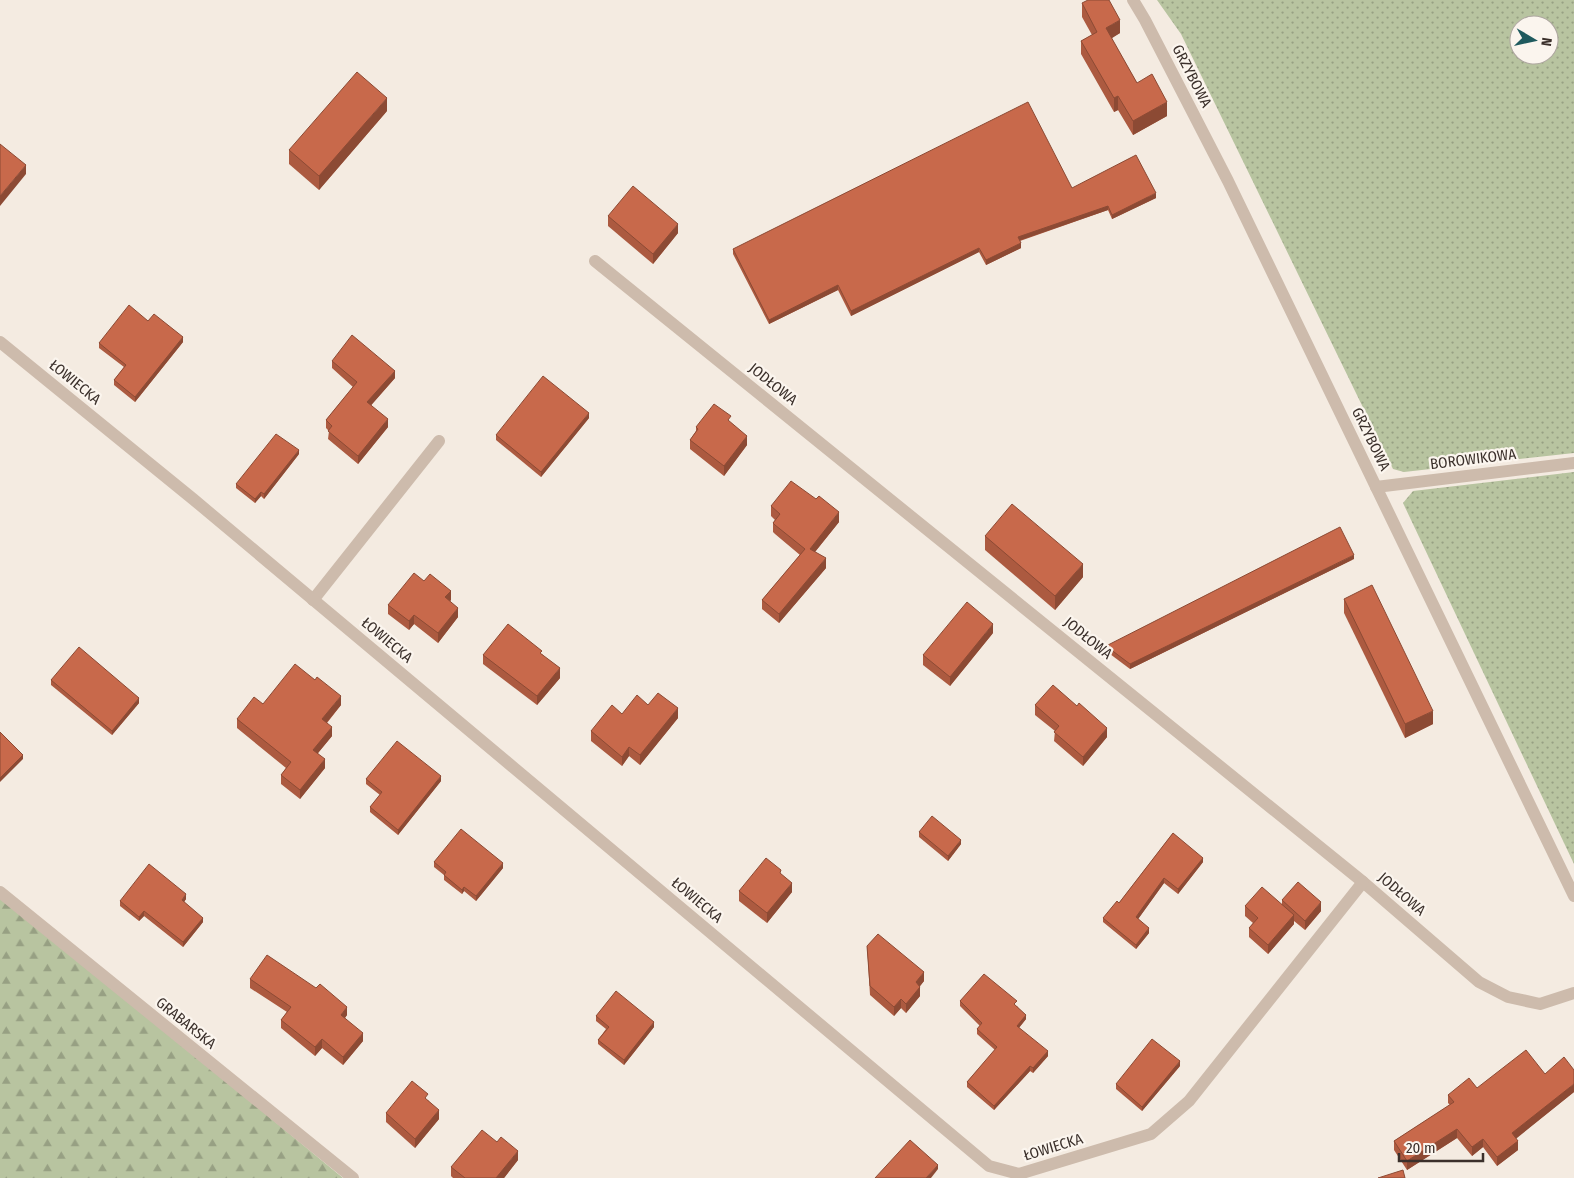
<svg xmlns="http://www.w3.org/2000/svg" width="1574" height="1178" font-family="'Fira Sans Condensed',sans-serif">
  <defs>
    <pattern id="grass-dots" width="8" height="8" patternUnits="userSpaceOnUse" patternTransform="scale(1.25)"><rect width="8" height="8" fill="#b8c4a0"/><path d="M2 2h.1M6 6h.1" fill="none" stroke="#97a083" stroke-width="1.8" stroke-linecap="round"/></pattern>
    <pattern id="forest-firs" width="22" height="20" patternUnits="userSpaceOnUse" patternTransform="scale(1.25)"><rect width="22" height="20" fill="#b8c4a0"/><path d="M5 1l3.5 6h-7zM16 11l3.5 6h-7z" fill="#97a083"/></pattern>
  </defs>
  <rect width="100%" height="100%" fill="#f4ebe1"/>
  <g fill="url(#grass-dots)" fill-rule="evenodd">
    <path d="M 1157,0 L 1574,0 L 1574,453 L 1404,472 L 1393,469 L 1181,34 ZM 1519,25 L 1549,25 L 1549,55 L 1519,55 Z"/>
    <path d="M 1574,472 L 1574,864 L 1403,503 L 1413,491 Z"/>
  </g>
  <path fill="url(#forest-firs)" d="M 0,895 L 343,1178 L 0,1178 Z"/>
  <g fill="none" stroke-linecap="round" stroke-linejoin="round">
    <path stroke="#cdbbac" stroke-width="12" d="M 313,600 L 439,441"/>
    <g stroke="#cdbbac" stroke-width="12">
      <path d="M 1133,0 L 1145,20 L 1228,181 L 1574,896"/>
      <path d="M 595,261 L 1363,882 L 1479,982 L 1508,997 L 1540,1004 L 1574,993"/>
      <path d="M 0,342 L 193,499 L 989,1166 L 1019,1174 L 1151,1134 L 1189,1101 L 1363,882"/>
      <path d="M 1376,487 L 1574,463"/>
      <path d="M 0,892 L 353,1178"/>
    </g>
  </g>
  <g fill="#ac5a40">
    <path d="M 1082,3 L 1120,33 L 1111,38 L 1137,83 L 1167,116 L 1133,135 L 1118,110 L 1114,112 L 1081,54 L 1081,41 L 1092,35 L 1082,17 Z"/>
    <path d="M 387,111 L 319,190 L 289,164 L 289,150 Z"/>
    <path d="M 1072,188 L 1156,198 L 1112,219 L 1108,210 L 1020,241 L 1021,248 L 986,265 L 979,252 L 851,316 L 838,290 L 769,324 L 733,254 L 733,249 Z"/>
    <path d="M 608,216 L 678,233 L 653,264 L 608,226 Z"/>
    <path d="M 148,321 L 183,342 L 135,402 L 114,385 L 114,380 L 124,367 L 99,348 L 99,343 Z"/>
    <path d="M 332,361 L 395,378 L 371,405 L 388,427 L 358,464 L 328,439 L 329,431 L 326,428 L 326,420 L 353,387 L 332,368 Z"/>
    <path d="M 589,418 L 541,477 L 496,440 L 496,435 Z"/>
    <path d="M 731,423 L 747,445 L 724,476 L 690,449 L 690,440 L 696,431 L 696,427 Z"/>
    <path d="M 299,454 L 264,499 L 261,496 L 255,503 L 236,488 L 236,484 Z"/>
    <path d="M 771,506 L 839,522 L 815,552 L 826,568 L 779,623 L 762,609 L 762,600 L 800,555 L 775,534 L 773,532 L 773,523 L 775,520 L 771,516 Z"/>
    <path d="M 985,536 L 1083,577 L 1055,610 L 985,550 Z"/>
    <path d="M 1354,559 L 1130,669 L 1106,651 L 1106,646 Z"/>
    <path d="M 1344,599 L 1433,724 L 1405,738 L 1344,613 Z"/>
    <path d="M 451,600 L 450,601 L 458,617 L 438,643 L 414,624 L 409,630 L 388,614 L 388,605 Z"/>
    <path d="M 993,633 L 950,686 L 923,665 L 923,655 Z"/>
    <path d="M 542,654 L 560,678 L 537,705 L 483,664 L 483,655 Z"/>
    <path d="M 51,680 L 139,703 L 112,735 L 51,685 Z"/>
    <path d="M 263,704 L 341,705 L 327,723 L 332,736 L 318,753 L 325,768 L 300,799 L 281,784 L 281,775 L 286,768 L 237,728 L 237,719 Z"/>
    <path d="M 648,705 L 678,718 L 640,765 L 629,756 L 622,766 L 591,741 L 591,731 L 622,714 Z"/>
    <path d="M 1035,705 L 1107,737 L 1083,766 L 1054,741 L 1055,731 L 1035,715 Z"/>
    <path d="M 366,779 L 441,781 L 398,835 L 370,812 L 370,807 L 380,795 L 366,784 Z"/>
    <path d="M 919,832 L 961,844 L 948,861 L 919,837 Z"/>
    <path d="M 1173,833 L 1203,862 L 1178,894 L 1164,883 L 1138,919 L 1149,933 L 1136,949 L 1103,922 L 1103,918 L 1119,903 Z"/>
    <path d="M 434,862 L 503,868 L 476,901 L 464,891 L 462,894 L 444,880 L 444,875 L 434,867 Z"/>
    <path d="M 781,874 L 792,892 L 767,923 L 739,901 L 739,891 Z"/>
    <path d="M 186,899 L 184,902 L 203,922 L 183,947 L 144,916 L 139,921 L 120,906 L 120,901 Z"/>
    <path d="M 1282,900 L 1321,911 L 1305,930 L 1294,921 L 1294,924 L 1268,954 L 1249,937 L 1249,928 L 1253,923 L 1245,916 L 1245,906 L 1282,904 Z"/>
    <path d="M 867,946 L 924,981 L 920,986 L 920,996 L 906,1013 L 901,1008 L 894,1016 L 870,995 Z"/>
    <path d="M 250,979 L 347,1015 L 345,1018 L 363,1041 L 343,1065 L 322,1048 L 315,1056 L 281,1028 L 281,1020 L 287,1012 L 250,988 Z"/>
    <path d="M 960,1001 L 1017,1006 L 1026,1019 L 1019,1028 L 1048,1056 L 1033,1073 L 1030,1071 L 994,1110 L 967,1087 L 967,1082 L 995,1050 L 977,1034 L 977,1029 L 980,1026 L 960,1006 Z"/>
    <path d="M 596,1016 L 654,1027 L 624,1065 L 598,1044 L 598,1040 L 606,1029 L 596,1021 Z"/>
    <path d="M 1180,1066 L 1142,1111 L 1116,1089 L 1116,1084 Z"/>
    <path d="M 1545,1074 L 1574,1092 L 1516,1138 L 1518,1150 L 1497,1166 L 1483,1147 L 1472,1156 L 1457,1138 L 1407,1170 L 1394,1150 L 1394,1141 L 1450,1105 L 1448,1103 L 1448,1095 Z"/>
    <path d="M 428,1100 L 439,1119 L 415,1148 L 386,1122 L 386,1113 Z"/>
    <path d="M 518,1160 L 504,1178 L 453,1178 L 451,1176 L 451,1167 Z"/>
  </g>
  <g fill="#8c4a34">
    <path d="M 1120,20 L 1120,33 L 1106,42 L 1106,28 Z"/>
    <path d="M 1118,96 L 1118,110 L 1114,112 L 1114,98 Z"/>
    <path d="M 387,98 L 387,111 L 319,190 L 319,176 Z"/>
    <path d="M 1167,102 L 1167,116 L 1133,135 L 1133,121 Z"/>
    <path d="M 26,165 L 26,174 L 0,206 L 0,196 Z"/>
    <path d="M 1156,193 L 1156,198 L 1112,219 L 1112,215 Z"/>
    <path d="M 1108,206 L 1108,210 L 1018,241 L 1018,237 Z"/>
    <path d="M 678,224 L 678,233 L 653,264 L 653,254 Z"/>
    <path d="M 1021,243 L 1021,248 L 986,265 L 986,260 Z"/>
    <path d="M 979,248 L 979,252 L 851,316 L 851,311 Z"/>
    <path d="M 838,285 L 838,290 L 769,324 L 769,320 Z"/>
    <path d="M 183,337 L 183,342 L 135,402 L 135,397 Z"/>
    <path d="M 395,371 L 395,378 L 367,410 L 367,402 Z"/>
    <path d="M 589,413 L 589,418 L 541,477 L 541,472 Z"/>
    <path d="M 388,419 L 388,427 L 358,464 L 358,456 Z"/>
    <path d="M 747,436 L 747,445 L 724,476 L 724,466 Z"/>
    <path d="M 299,450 L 299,454 L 264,499 L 264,494 Z"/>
    <path d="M 261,492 L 261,496 L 255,503 L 255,499 Z"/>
    <path d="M 839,512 L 839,522 L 810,558 L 810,549 Z"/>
    <path d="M 1354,555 L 1354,559 L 1130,669 L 1130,664 Z"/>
    <path d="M 826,558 L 826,568 L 779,623 L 779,614 Z"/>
    <path d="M 1083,564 L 1083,577 L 1055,610 L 1055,596 Z"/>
    <path d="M 451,591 L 451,600 L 445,607 L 445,597 Z"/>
    <path d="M 458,608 L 458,617 L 438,643 L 438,633 Z"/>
    <path d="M 414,615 L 414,624 L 409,630 L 409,621 Z"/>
    <path d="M 993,624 L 993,633 L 950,686 L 950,677 Z"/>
    <path d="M 560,668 L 560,678 L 537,705 L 537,696 Z"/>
    <path d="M 341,696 L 341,705 L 322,728 L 322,719 Z"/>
    <path d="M 139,698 L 139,703 L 112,735 L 112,731 Z"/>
    <path d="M 678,708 L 678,718 L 640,765 L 640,755 Z"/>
    <path d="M 1433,711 L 1433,724 L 1405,738 L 1405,724 Z"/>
    <path d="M 332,727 L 332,736 L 313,759 L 313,750 Z"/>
    <path d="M 1107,728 L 1107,737 L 1083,766 L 1083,757 Z"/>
    <path d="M 629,747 L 629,756 L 622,766 L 622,757 Z"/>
    <path d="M 23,755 L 23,759 L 0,782 L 0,778 Z"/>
    <path d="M 325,759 L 325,768 L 300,799 L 300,790 Z"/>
    <path d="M 441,776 L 441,781 L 398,835 L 398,830 Z"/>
    <path d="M 961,840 L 961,844 L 948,861 L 948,856 Z"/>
    <path d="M 1203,858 L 1203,862 L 1178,894 L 1178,889 Z"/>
    <path d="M 503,863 L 503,868 L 476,901 L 476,896 Z"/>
    <path d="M 1164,878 L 1164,883 L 1136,922 L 1136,917 Z"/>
    <path d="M 792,883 L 792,892 L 767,923 L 767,913 Z"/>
    <path d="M 464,887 L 464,891 L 462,894 L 462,890 Z"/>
    <path d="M 186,894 L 186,899 L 182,905 L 182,900 Z"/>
    <path d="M 1321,902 L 1321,911 L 1305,930 L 1305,921 Z"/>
    <path d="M 144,911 L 144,916 L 139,921 L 139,917 Z"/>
    <path d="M 1294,915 L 1294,924 L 1268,954 L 1268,945 Z"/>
    <path d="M 203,918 L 203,922 L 183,947 L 183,942 Z"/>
    <path d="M 1149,928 L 1149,933 L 1136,949 L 1136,945 Z"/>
    <path d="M 924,972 L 924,981 L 916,991 L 916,982 Z"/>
    <path d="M 920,987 L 920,996 L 906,1013 L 906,1004 Z"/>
    <path d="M 901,999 L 901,1008 L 894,1016 L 894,1007 Z"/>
    <path d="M 347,1007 L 347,1015 L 341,1023 L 341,1015 Z"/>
    <path d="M 1026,1015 L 1026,1019 L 1017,1030 L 1017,1026 Z"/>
    <path d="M 654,1022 L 654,1027 L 624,1065 L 624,1060 Z"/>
    <path d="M 363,1033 L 363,1041 L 343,1065 L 343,1057 Z"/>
    <path d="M 322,1039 L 322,1048 L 315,1056 L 315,1047 Z"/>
    <path d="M 1048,1051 L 1048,1056 L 1033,1073 L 1033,1068 Z"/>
    <path d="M 1180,1061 L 1180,1066 L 1142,1111 L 1142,1107 Z"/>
    <path d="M 1030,1066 L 1030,1071 L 994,1110 L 994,1106 Z"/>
    <path d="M 1574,1084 L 1574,1092 L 1512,1142 L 1512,1133 Z"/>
    <path d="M 439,1110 L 439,1119 L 415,1148 L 415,1139 Z"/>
    <path d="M 1457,1129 L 1457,1138 L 1407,1170 L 1407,1161 Z"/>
    <path d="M 1483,1139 L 1483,1147 L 1472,1156 L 1472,1147 Z"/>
    <path d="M 1518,1141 L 1518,1150 L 1497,1166 L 1497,1157 Z"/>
    <path d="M 518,1151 L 518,1160 L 504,1178 L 496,1178 Z"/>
    <path d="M 938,1165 L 938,1169 L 931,1178 L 926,1178 Z"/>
  </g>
  <g fill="#c8694b" stroke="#8c4a34">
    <path d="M 1088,0 L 1109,0 L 1120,20 L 1106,28 L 1137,83 L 1152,74 L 1167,102 L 1133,121 L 1118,96 L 1114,98 L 1081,41 L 1097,32 L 1082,3 Z"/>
    <path d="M 357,72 L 387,98 L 319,176 L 289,150 Z"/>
    <path d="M 1028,102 L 1072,188 L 1136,155 L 1156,193 L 1112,215 L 1108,206 L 1018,237 L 1021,243 L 986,260 L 979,248 L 851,311 L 838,285 L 769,320 L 733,249 Z"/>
    <path d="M 0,144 L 26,165 L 0,196 Z"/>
    <path d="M 633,186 L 678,224 L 653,254 L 608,216 Z"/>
    <path d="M 129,305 L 148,321 L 154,314 L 183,337 L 135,397 L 114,380 L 126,365 L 99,343 Z"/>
    <path d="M 352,335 L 395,371 L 367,402 L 388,419 L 358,456 L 328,431 L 332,426 L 326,420 L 357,382 L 332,361 Z"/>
    <path d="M 543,376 L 589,413 L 541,472 L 496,435 Z"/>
    <path d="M 714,404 L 731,416 L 728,420 L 747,436 L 724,466 L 690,440 L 698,429 L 696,427 Z"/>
    <path d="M 276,434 L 299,450 L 264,494 L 261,492 L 255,499 L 236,484 Z"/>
    <path d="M 791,481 L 816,499 L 819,496 L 839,512 L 810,549 L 826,558 L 779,614 L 762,600 L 805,549 L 775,525 L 773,523 L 780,514 L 771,506 Z"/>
    <path d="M 1012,504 L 1083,564 L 1055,596 L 985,536 Z"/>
    <path d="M 1340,527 L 1354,555 L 1130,664 L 1106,646 Z"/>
    <path d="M 414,573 L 424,581 L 430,574 L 451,591 L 445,597 L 458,608 L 438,633 L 414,615 L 409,621 L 388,605 Z"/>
    <path d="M 1372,585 L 1433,711 L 1405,724 L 1344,599 Z"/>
    <path d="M 967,602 L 993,624 L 950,677 L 923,655 Z"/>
    <path d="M 508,624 L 542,651 L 540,653 L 560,668 L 537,696 L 483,655 Z"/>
    <path d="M 79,647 L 139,698 L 112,731 L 51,680 Z"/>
    <path d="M 295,664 L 315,680 L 317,677 L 341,696 L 322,719 L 332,727 L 313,750 L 325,759 L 300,790 L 281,775 L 291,762 L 237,719 L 254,697 L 263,704 Z"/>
    <path d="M 1053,685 L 1077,706 L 1079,703 L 1107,728 L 1083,757 L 1054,732 L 1059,726 L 1035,705 Z"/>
    <path d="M 658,693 L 678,708 L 640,755 L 629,747 L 622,757 L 591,731 L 612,705 L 622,714 L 637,695 L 648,705 Z"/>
    <path d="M 0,732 L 23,755 L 0,778 Z"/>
    <path d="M 397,741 L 441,776 L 398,830 L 370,807 L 382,792 L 366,779 Z"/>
    <path d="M 932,816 L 961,840 L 948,856 L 919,832 Z"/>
    <path d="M 461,829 L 503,863 L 476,896 L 464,887 L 462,890 L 444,875 L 446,872 L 434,862 Z"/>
    <path d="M 1173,833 L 1203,858 L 1178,889 L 1164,878 L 1136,917 L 1149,928 L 1136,945 L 1103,918 L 1117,901 L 1119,903 Z"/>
    <path d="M 766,858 L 781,870 L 780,873 L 792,883 L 767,913 L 739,891 Z"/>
    <path d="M 149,864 L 186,894 L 182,900 L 203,918 L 183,942 L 144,911 L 139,917 L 120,901 Z"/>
    <path d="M 1298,882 L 1321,902 L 1305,921 L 1282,900 Z"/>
    <path d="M 1262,887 L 1294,915 L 1268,945 L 1249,928 L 1258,918 L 1245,906 Z"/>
    <path d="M 878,934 L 924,972 L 916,982 L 920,987 L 906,1004 L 901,999 L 894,1007 L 870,986 L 867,946 Z"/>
    <path d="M 267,955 L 316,988 L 320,984 L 347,1007 L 341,1015 L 363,1033 L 343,1057 L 322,1039 L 315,1047 L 281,1020 L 291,1007 L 250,979 Z"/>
    <path d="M 984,974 L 1017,1001 L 1014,1004 L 1026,1015 L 1017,1026 L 1048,1051 L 1033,1068 L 1030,1066 L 994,1106 L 967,1082 L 997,1047 L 977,1029 L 982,1023 L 960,1001 Z"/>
    <path d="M 616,991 L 654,1022 L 624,1060 L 598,1040 L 609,1027 L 596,1016 Z"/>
    <path d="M 1152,1039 L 1180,1061 L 1142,1107 L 1116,1084 Z"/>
    <path d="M 1526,1050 L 1545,1074 L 1564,1057 L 1574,1070 L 1574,1084 L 1512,1133 L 1518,1141 L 1497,1157 L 1483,1139 L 1472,1147 L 1457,1129 L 1407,1161 L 1394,1141 L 1454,1102 L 1448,1095 L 1469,1078 L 1477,1088 Z"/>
    <path d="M 412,1081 L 428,1094 L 425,1098 L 439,1110 L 415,1139 L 386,1113 Z"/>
    <path d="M 482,1130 L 497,1142 L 501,1137 L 518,1151 L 496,1178 L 465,1178 L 451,1167 Z"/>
    <path d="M 910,1140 L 938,1165 L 926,1178 L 875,1178 Z"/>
    <path d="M 1403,1170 L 1405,1178 L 1378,1178 Z"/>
  </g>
  <g text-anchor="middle" stroke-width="4.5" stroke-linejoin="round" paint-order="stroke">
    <g font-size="15" fill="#3b302b" stroke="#fbf5ee">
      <text transform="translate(1192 76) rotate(63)" y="5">GRZYBOWA</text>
      <text transform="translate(75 382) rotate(39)" y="5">ŁOWIECKA</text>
      <text transform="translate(773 384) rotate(39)" y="5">JODŁOWA</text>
      <text transform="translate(1371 439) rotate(64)" y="5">GRZYBOWA</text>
      <text transform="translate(1473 459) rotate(-7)" y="5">BOROWIKOWA</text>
      <text transform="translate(1088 638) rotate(39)" y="5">JODŁOWA</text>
      <text transform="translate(387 640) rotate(40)" y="5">ŁOWIECKA</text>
      <text transform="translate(1402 894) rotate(41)" y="5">JODŁOWA</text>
      <text transform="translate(697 900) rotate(40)" y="5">ŁOWIECKA</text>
      <text transform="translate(186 1023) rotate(39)" y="5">GRABARSKA</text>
      <text transform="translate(1053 1147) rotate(-17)" y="5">ŁOWIECKA</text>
    </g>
  </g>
  <g transform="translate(1534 40) rotate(99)"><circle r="24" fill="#fbf5ee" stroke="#aea6a0"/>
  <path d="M0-4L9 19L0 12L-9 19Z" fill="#1f5a5e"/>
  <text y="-8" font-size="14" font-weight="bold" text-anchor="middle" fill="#3b302b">N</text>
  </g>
  <path d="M1399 1153v8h84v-8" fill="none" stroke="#3b302b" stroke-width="2.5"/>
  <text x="1406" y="1153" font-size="15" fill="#3b302b" stroke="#fbf5ee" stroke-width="4" paint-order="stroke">20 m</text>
</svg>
